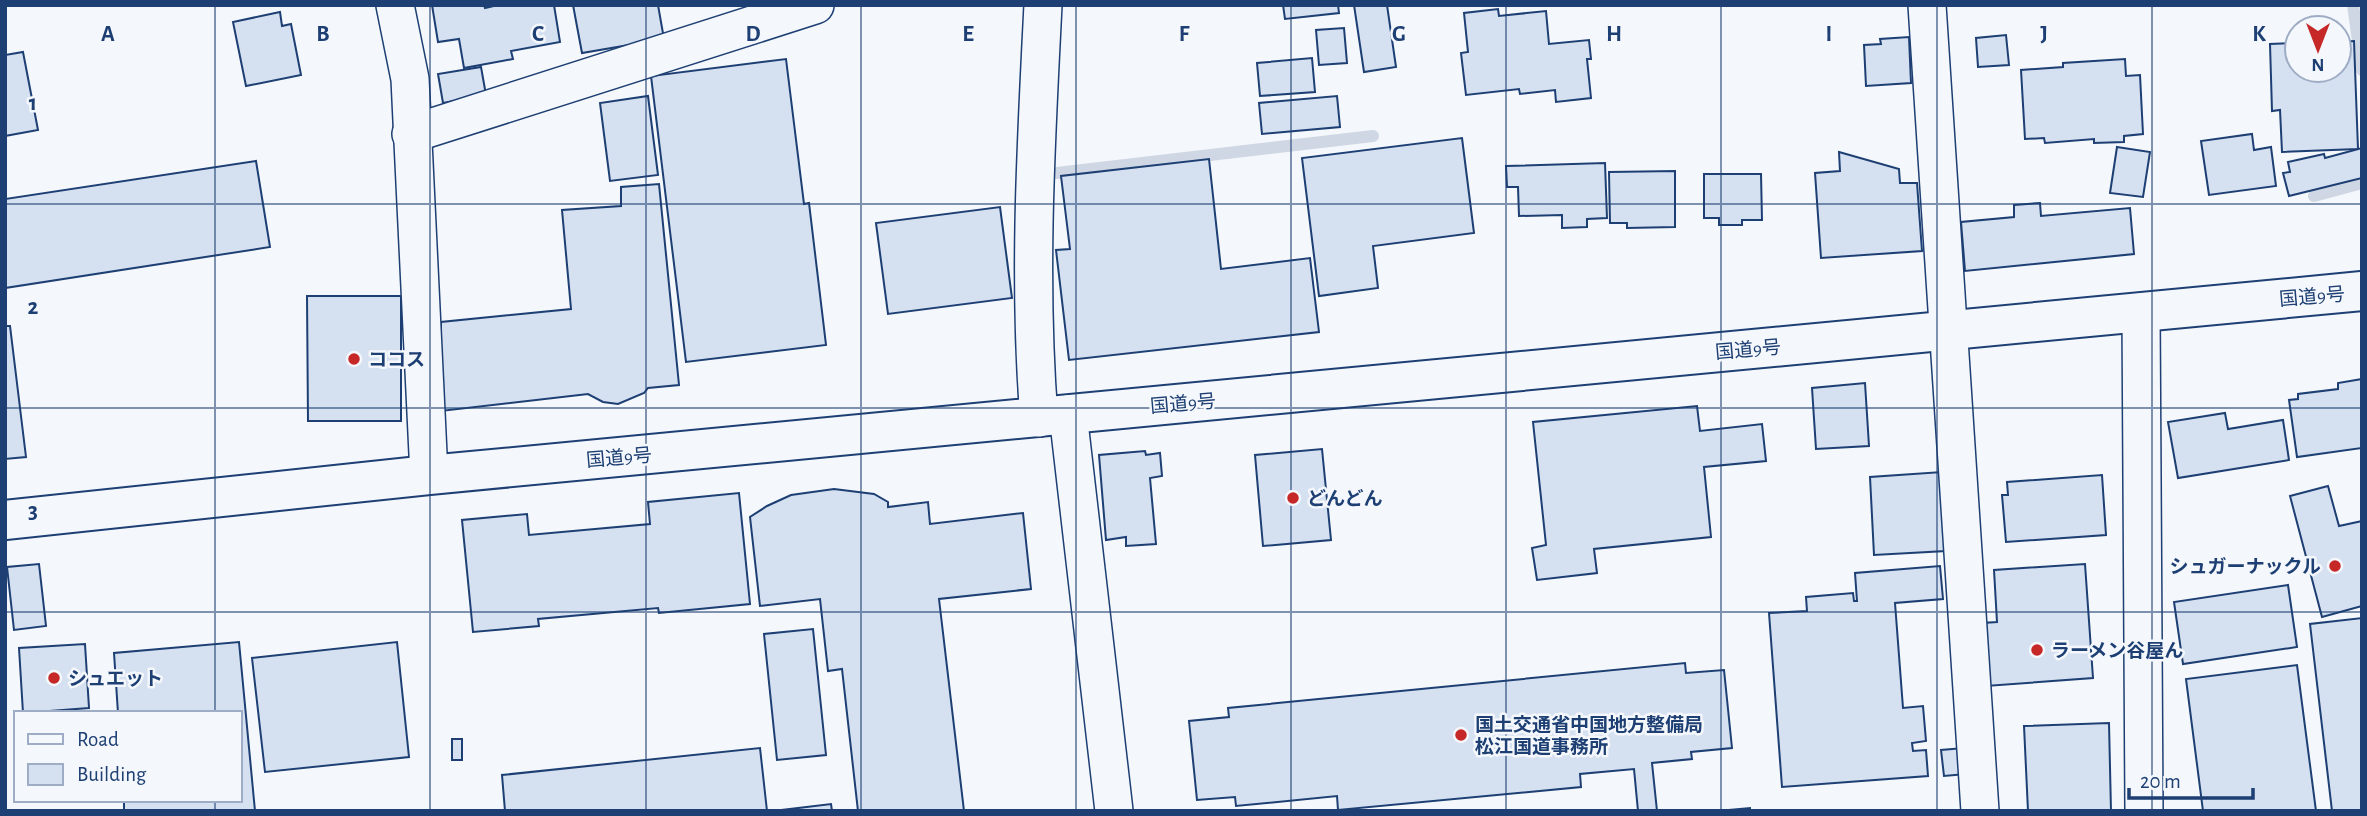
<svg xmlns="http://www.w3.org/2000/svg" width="2367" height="816" font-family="'Alegreya Sans','Noto Sans JP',sans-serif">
  <rect width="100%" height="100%" fill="#f4f7fb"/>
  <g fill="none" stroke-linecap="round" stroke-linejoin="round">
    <g stroke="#cfd7e4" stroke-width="12">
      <path d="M 2353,5 L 2362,70"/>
      <path d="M 1057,173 L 1373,136"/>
      <path d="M 2314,196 L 2362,183"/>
    </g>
  </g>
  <g fill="#d5e0f0" stroke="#1d3f73" stroke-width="2">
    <path d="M 432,5 L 484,5 L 485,8 L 498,5 L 554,5 L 560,42 L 511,51 L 513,59 L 464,68 L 459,39 L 438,42 Z"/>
    <path d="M 573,5 L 658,5 L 664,39 L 582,53 Z"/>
    <path d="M 1283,5 L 1338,5 L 1339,13 L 1285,19 Z"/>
    <path d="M 1354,5 L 1387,5 L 1396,67 L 1364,72 Z"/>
    <path d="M 1498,9 L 1499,16 L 1546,11 L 1549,44 L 1589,40 L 1591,59 L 1587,59 L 1591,98 L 1556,102 L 1555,90 L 1520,94 L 1519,89 L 1466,95 L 1461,53 L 1468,52 L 1464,13 Z"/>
    <path d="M 280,12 L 282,26 L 291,24 L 301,75 L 246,86 L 233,22 Z"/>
    <path d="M 1344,28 L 1347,63 L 1319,65 L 1316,30 Z"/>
    <path d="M 2006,35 L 2009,65 L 1978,67 L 1976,38 Z"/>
    <path d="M 1909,37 L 1911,83 L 1866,86 L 1864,45 L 1881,44 L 1880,39 Z"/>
    <path d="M 2354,41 L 2358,149 L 2282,152 L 2280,110 L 2272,111 L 2270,44 L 2297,43 L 2297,70 L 2339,70 L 2339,42 Z"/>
    <path d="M 23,52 L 38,130 L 5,136 L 5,55 Z"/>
    <path d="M 1312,58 L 1315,92 L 1260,96 L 1257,63 Z"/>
    <path d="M 786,59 L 804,204 L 809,203 L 826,345 L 686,362 L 651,76 Z"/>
    <path d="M 2125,59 L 2126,76 L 2140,75 L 2143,134 L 2124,136 L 2124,142 L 2094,143 L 2094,139 L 2045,143 L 2044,138 L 2025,139 L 2021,70 L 2063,67 L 2063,63 Z"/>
    <path d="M 481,67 L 486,95 L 443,103 L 438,74 Z"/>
    <path d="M 648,96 L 658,175 L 610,181 L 600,103 Z"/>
    <path d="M 1337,96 L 1340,127 L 1262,134 L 1259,103 Z"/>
    <path d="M 2252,134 L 2254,150 L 2271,147 L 2276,186 L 2209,195 L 2201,141 Z"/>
    <path d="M 1462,138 L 1474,233 L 1373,246 L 1378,288 L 1319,296 L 1302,158 Z"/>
    <path d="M 2117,147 L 2150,152 L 2143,197 L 2110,193 Z"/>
    <path d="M 2362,148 L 2362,178 L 2289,196 L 2283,173 L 2290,172 L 2288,162 L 2324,154 L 2325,158 Z"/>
    <path d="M 1839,152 L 1899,169 L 1900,183 L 1917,183 L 1922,251 L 1821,258 L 1815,173 L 1840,171 Z"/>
    <path d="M 1209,159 L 1221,269 L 1310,258 L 1319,332 L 1069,360 L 1056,250 L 1070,249 L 1061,176 Z"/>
    <path d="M 256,161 L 270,247 L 5,288 L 5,199 Z"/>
    <path d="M 1605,163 L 1607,218 L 1587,219 L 1587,227 L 1562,228 L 1562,215 L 1519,216 L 1518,187 L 1507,187 L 1506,166 Z"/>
    <path d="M 1675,171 L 1675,227 L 1627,228 L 1627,223 L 1610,223 L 1609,172 Z"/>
    <path d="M 1704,174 L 1761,174 L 1762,220 L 1742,220 L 1742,225 L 1719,225 L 1719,218 L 1704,218 Z"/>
    <path d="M 659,184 L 679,385 L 648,388 L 644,393 L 618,404 L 603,402 L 588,394 L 441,411 L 441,322 L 571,309 L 562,210 L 621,206 L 621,187 Z"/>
    <path d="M 2040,203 L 2041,216 L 2130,208 L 2134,254 L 1965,271 L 1961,222 L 2014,217 L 2014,205 Z"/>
    <path d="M 1000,207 L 1012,298 L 888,314 L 876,223 Z"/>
    <path d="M 307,296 L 401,296 L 401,421 L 308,421 Z"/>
    <path d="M 5,326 L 10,326 L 26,457 L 5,459 Z"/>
    <path d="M 2362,379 L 2362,448 L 2297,457 L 2289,400 L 2298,399 L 2298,394 L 2338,389 L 2338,383 Z"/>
    <path d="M 1865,383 L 1869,446 L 1816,449 L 1812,388 Z"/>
    <path d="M 1697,406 L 1700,431 L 1762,424 L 1766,461 L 1704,467 L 1711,537 L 1594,549 L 1597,573 L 1537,580 L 1532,548 L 1546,545 L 1533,422 Z"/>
    <path d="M 2225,413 L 2228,429 L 2283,420 L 2289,460 L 2178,478 L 2168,422 Z"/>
    <path d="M 1322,449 L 1331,540 L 1263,546 L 1255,455 Z"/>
    <path d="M 1145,451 L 1146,455 L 1160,453 L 1162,476 L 1150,478 L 1156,544 L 1126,546 L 1126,537 L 1106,540 L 1099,455 Z"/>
    <path d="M 1942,472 L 1946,551 L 1874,555 L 1870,477 Z"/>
    <path d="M 2102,475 L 2106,535 L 2006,542 L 2002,495 L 2008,495 L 2007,482 Z"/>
    <path d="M 2328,486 L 2339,526 L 2362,521 L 2362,606 L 2322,617 L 2290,496 Z"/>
    <path d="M 834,489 L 874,494 L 888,502 L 888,507 L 928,502 L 930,524 L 1023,513 L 1031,589 L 939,599 L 964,811 L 858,811 L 842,669 L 828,671 L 820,599 L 760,606 L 750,517 L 767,506 L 791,495 Z"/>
    <path d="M 739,493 L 750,604 L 659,613 L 658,608 L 538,619 L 539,626 L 473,632 L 462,520 L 527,514 L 529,535 L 650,524 L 648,502 Z"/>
    <path d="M 39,564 L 46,626 L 14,630 L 7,567 Z"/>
    <path d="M 2085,564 L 2093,678 L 1986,686 L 1982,623 L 1997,622 L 1994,570 Z"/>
    <path d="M 1940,566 L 1943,599 L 1895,603 L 1903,708 L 1923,706 L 1926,741 L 1912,743 L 1913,751 L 1926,750 L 1928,776 L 1782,787 L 1769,613 L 1807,611 L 1806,597 L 1853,593 L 1854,601 L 1857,601 L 1855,573 Z"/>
    <path d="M 2288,585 L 2297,647 L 2183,664 L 2174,602 Z"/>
    <path d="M 2362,618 L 2362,811 L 2332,811 L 2310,624 Z"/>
    <path d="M 813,629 L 826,755 L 777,760 L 764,634 Z"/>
    <path d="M 239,642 L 255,811 L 124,811 L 124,800 L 240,800 L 240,713 L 118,713 L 114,653 Z"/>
    <path d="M 397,642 L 409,757 L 265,772 L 252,658 Z"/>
    <path d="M 85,644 L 89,708 L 23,713 L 19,648 Z"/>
    <path d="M 1685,663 L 1686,673 L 1724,670 L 1732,748 L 1691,752 L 1692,759 L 1652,763 L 1657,811 L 1638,811 L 1634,769 L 1580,774 L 1581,787 L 1338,810 L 1337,796 L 1236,806 L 1235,797 L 1197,800 L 1189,721 L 1229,717 L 1228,708 Z"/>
    <path d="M 2297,665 L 2316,811 L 2203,811 L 2186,679 Z"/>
    <path d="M 2109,723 L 2111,811 L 2028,811 L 2024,726 Z"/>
    <rect x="452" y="739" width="10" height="21"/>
    <path d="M 760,748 L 767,811 L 505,811 L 502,775 Z"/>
    <path d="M 1964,748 L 1966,774 L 1944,776 L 1941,750 Z"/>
    <path d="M 831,804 L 832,811 L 782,811 L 782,810 Z"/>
    <path d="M 1750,808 L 1750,811 L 1717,811 Z"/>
  </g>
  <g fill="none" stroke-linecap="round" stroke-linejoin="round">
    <g stroke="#1d3f73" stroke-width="40">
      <g id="street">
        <path d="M 395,5 L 410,79 L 429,475"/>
        <path d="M 1927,5 L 1980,811"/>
        <path d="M 411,134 L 815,5"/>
        <path d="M 2141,312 L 2144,811"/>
        <path d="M 1068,414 L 1114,811"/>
        <path d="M 1039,418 C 1028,280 1036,143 1043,5"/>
      </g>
    </g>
    <g stroke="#1d3f73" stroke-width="42">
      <path id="highway" d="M 5,520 L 429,475 L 2362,291"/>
    </g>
    <use href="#street" stroke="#f4f7fb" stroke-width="37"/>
    <use href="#highway" stroke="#f4f7fb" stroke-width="38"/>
  </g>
  <path fill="none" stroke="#1d3f73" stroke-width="2" stroke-opacity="0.55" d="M 215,5 L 215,713M 430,5 L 430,811M 646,5 L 646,811M 861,5 L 861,811M 1076,5 L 1076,811M 1291,5 L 1291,811M 1506,5 L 1506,811M 1721,5 L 1721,811M 1937,5 L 1937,811M 2152,5 L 2152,811M 5,204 L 2362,204M 5,408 L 2362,408M 5,612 L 2362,612M 215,800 L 215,811"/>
  <g fill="#c62828" stroke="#f4f7fb" stroke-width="2.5">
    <circle cx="354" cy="359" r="7"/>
    <circle cx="1293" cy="498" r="7"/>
    <circle cx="2335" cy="566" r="7"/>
    <circle cx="2037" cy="650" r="7"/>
    <circle cx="54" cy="678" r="7"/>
    <circle cx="1461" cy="735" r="7"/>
  </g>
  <g text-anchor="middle" stroke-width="5" stroke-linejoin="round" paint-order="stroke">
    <g font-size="19" fill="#1d3f73" stroke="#f4f7fb">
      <text transform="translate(2312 296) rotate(-5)" y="7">国道9号</text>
      <text transform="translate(1748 349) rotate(-5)" y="7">国道9号</text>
      <text transform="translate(1183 403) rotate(-5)" y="7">国道9号</text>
      <text transform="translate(619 457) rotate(-5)" y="7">国道9号</text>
    </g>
    <g font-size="19" font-weight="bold" fill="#1d3f73" stroke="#f4f7fb" text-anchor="start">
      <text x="368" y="366">ココス</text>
      <text x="1307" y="505">どんどん</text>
      <text x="2321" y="573" text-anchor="end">シュガーナックル</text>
      <text x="2051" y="657">ラーメン谷屋ん</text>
      <text x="68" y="685">シュエット</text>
      <text x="1475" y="731">国土交通省中国地方整備局<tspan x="1475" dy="22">松江国道事務所</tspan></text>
    </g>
  </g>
  <g font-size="23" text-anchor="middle" font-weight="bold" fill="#1d3f73" stroke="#f4f7fb" stroke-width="5" stroke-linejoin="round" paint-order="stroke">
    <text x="108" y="41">A</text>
    <text x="323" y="41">B</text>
    <text x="538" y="41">C</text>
    <text x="753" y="41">D</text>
    <text x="968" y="41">E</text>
    <text x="1184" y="41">F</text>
    <text x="1399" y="41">G</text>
    <text x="1614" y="41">H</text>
    <text x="1829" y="41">I</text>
    <text x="2044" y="41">J</text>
    <text x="2259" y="41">K</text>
    <text x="33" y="110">1</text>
    <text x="33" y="314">2</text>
    <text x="33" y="518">3</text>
  </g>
  <rect width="2367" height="816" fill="none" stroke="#1d3f73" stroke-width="14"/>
  <rect x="14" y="711" width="228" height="91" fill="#f4f7fb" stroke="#9eadc5" stroke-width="2"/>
  <rect x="28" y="734" width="35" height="10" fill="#f4f7fb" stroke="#9eadc5" stroke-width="2"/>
  <text x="77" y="746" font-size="21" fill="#1d3f73">Road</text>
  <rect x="28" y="764" width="35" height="21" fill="#d5e0f0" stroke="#9eadc5" stroke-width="2"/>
  <text x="77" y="781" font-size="21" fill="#1d3f73">Building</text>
  <g transform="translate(2318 49) rotate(180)"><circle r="33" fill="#f4f7fb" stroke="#9eadc5" stroke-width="2"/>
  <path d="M0-5L12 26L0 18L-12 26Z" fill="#c62828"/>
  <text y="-10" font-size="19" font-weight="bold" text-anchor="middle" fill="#1d3f73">N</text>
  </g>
  <path d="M2129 788v10h124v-10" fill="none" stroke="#1d3f73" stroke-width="3.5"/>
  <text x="2140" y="788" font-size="21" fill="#1d3f73" stroke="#f4f7fb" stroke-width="5" paint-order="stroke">20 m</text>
</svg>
